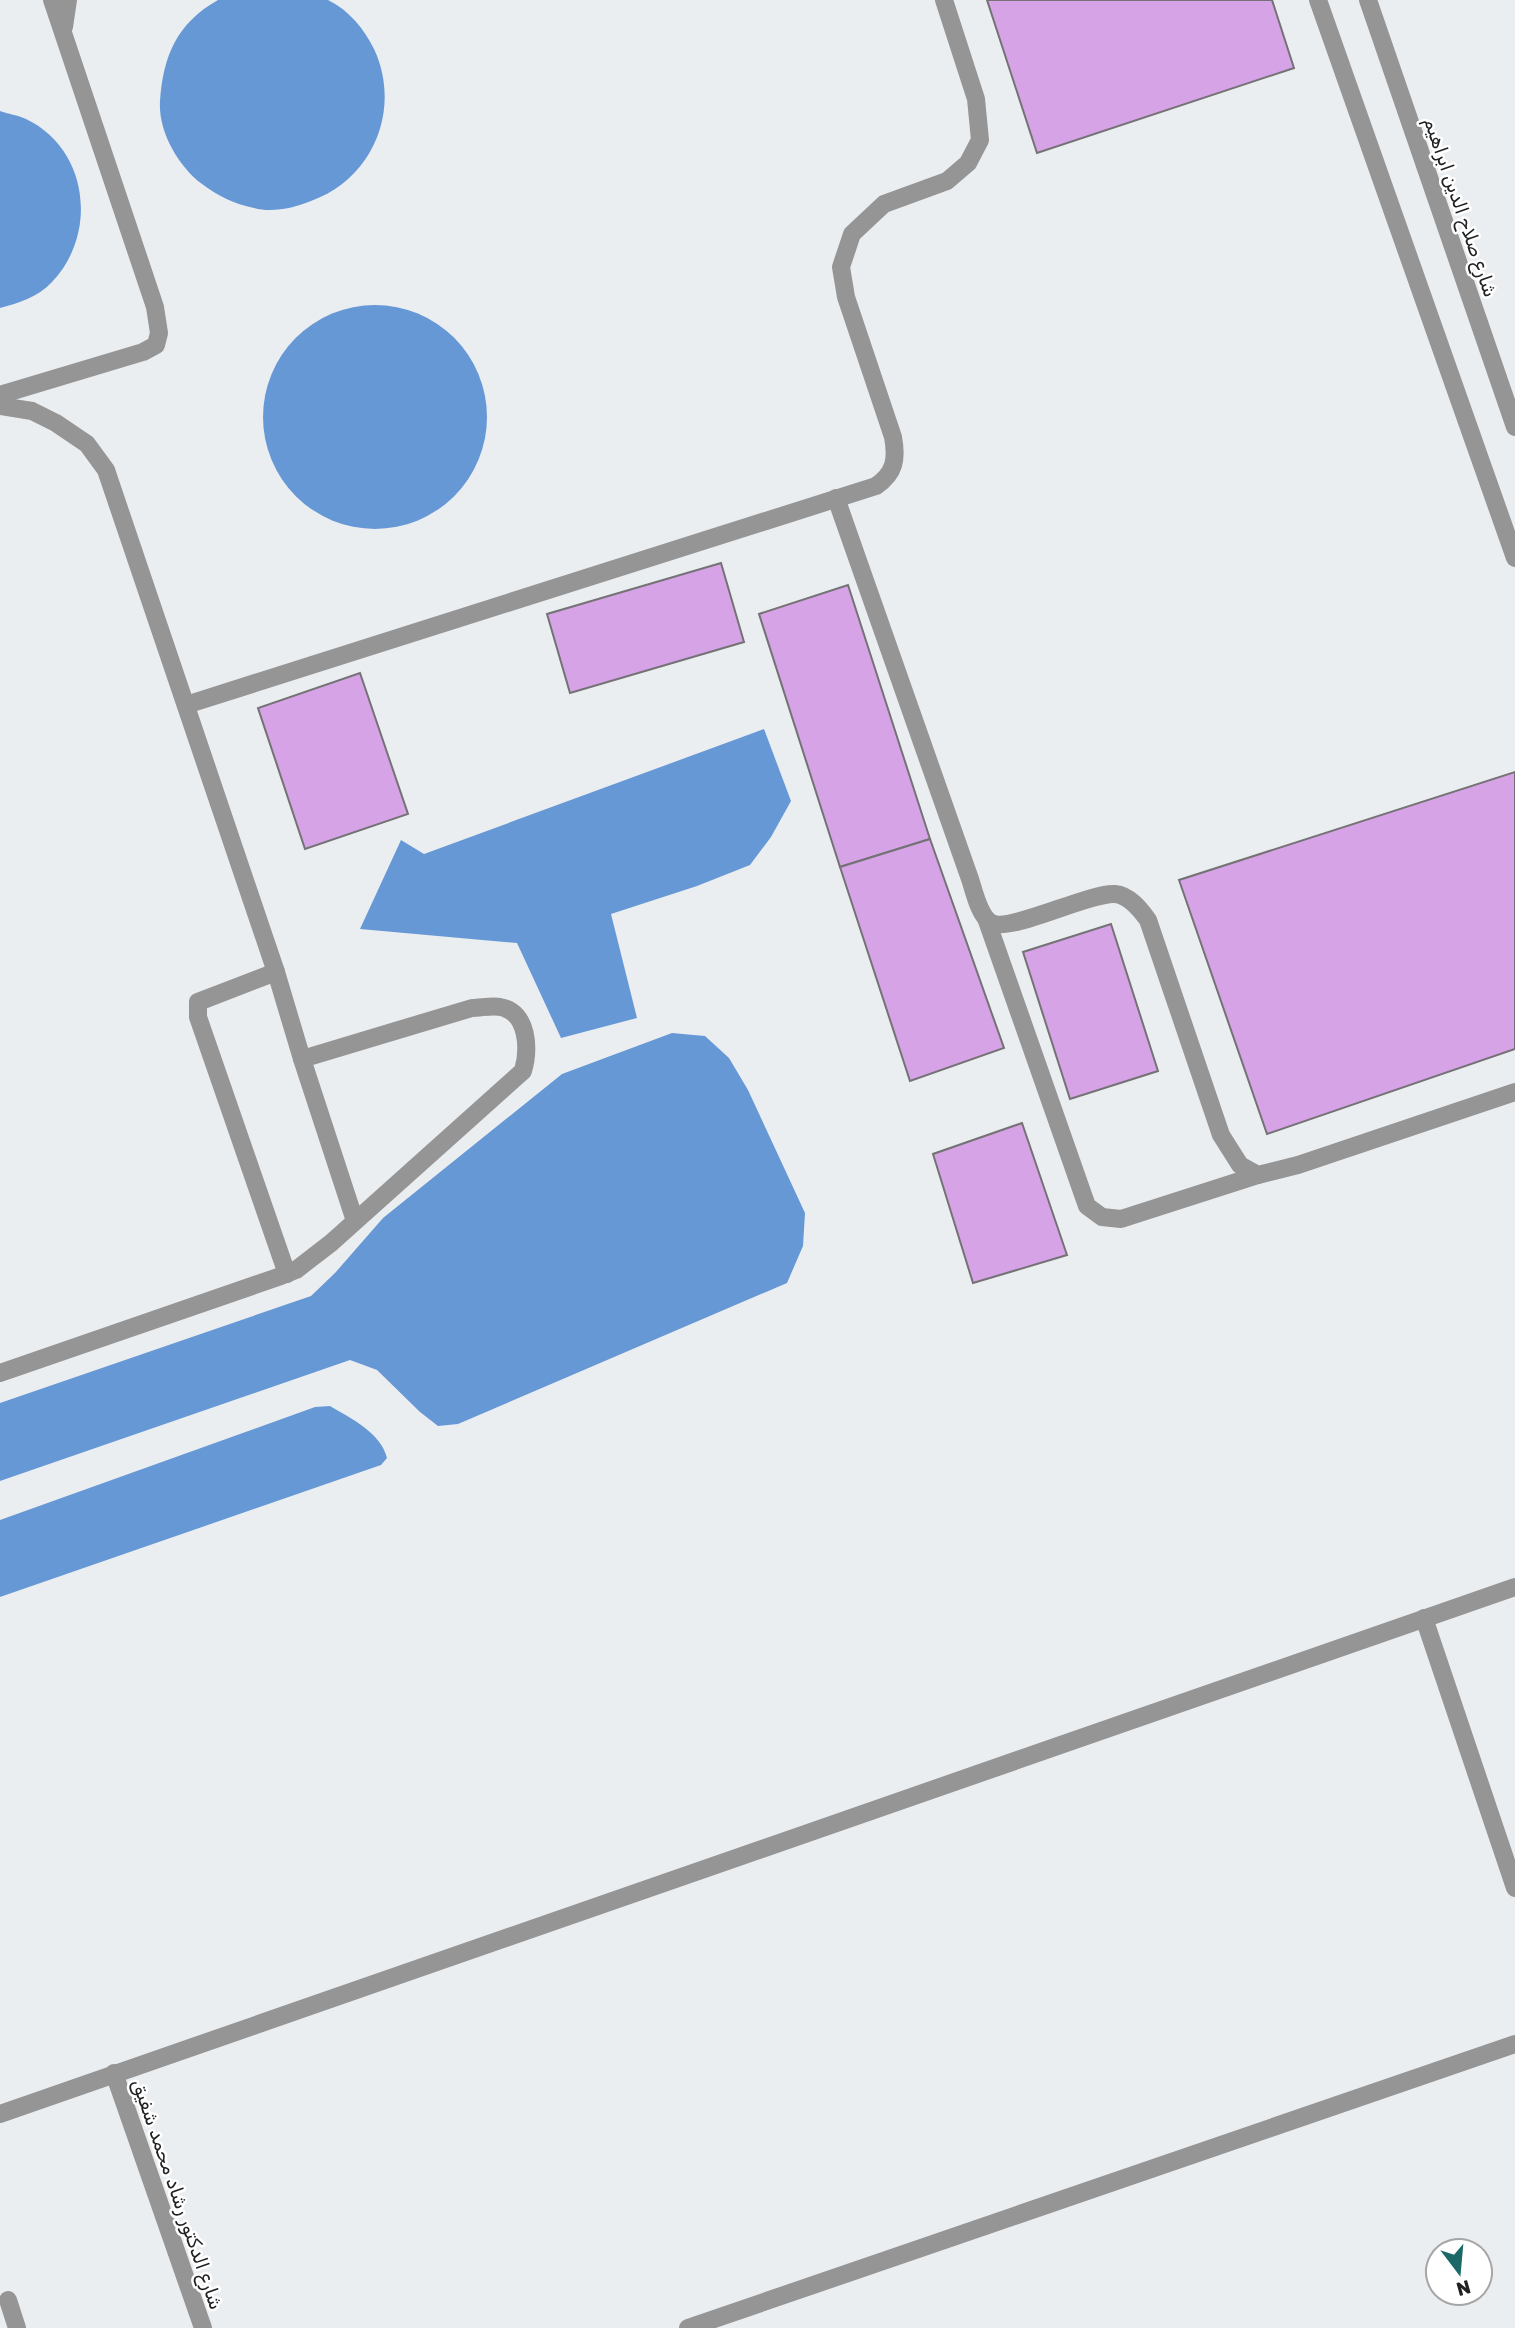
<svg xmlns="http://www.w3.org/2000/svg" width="1515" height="2328" font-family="Rubik,Cairo,sans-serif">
  <rect width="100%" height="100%" fill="#ebeef1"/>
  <g fill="#6798d6">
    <path d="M 218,0 L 328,0 C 349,10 364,29 374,49 C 402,109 373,179 311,201 C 294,208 272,213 254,208 C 234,204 218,196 202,184 C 178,166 158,131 160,101 C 163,56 177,23 218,0 Z"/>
    <path d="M 0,111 C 8,114 18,115 26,119 C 89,149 98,234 52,282 C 38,297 19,303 0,308 Z"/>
    <circle cx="375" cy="417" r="112"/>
    <path d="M 764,729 L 791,801 L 771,837 L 750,865 L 697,886 L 611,914 L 637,1018 L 561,1038 L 517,943 L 360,929 L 401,840 L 424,854 Z"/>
    <path d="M 672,1033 L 705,1036 L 729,1058 L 748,1090 L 805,1213 L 803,1246 L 787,1283 L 458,1424 L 438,1426 L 420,1412 L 377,1370 L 350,1360 L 0,1481 L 0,1403 L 311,1296 L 335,1273 L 383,1218 L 562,1074 Z"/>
    <path d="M 330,1406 C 352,1419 381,1433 387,1458 L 381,1465 L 0,1597 L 0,1520 L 315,1407 Z"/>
  </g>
  <g fill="#d5a3e6" stroke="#747275" stroke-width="2">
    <path d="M 987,0 L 1272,0 L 1294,68 L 1037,153 Z"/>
    <path d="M 721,563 L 744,642 L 570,693 L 547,614 Z"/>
    <path d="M 848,585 L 930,839 L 840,867 L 759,614 Z"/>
    <path d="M 360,673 L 408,814 L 305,849 L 258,708 Z"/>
    <path d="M 1515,772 L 1515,1049 L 1267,1134 L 1179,880 Z"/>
    <path d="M 930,839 L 1004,1048 L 910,1081 L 840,867 Z"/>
    <path d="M 1111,924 L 1158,1071 L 1070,1099 L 1023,952 Z"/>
    <path d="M 1022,1123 L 1067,1255 L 973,1283 L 933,1154 Z"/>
  </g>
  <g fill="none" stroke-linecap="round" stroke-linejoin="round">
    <g stroke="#969595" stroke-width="18">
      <path d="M 1318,0 L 1515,558"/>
      <path d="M 1368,0 L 1515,427"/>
      <path d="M 64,27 L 68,0"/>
      <path d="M 0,395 L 143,352 L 156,345 L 159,333 L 155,307 L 52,0"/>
      <path d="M 0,406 L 32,411 L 56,423 L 87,444 L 106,470 L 276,972"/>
      <path d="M 836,498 L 970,879 C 974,891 979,915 990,922 C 1006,935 1089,892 1115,894 C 1129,895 1140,909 1148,920 L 1221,1135 L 1240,1165 L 1258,1175 L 1298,1165 L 1515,1092"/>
      <path d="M 186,705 L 876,486 C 895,473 897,459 893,437 L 846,297 L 841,267 L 852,234 L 884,204 L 947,181 L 968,163 L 980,140 L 976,99 L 944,0"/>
      <path d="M 987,921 L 1087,1206 L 1102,1217 L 1121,1219 L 1258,1175"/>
      <path d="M 287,1274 L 198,1017 L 198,1002 L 276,972 L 302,1059"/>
      <path d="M 0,1373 L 281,1276 L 296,1270 L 331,1243 L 523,1071 C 529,1050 529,1012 500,1007 C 492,1005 481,1008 472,1008 L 302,1059 L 355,1221"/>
      <path d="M 1424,1618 L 1515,1888"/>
      <path d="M 114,2073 L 203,2328"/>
      <path d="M 0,2114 L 1515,1587"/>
      <path d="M 8,2300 L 17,2328"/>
      <path d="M 688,2328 L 1515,2044"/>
    </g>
  </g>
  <g text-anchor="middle" stroke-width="5" stroke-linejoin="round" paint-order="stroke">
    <g font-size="19" fill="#202122" stroke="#fff">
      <text transform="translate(1461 207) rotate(71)" y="7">شارع صلاح الدين ابراهيم</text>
      <text transform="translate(178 2194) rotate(71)" y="7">شارع الدكتور رشاد محمد شفيق</text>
    </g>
  </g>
  <g transform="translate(1459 2272) rotate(164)"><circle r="33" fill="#ffffff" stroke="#a6a6a7" stroke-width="2"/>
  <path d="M0-5L12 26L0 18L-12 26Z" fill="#1a6868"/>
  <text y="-10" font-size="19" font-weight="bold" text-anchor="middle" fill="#202122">N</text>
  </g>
</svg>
